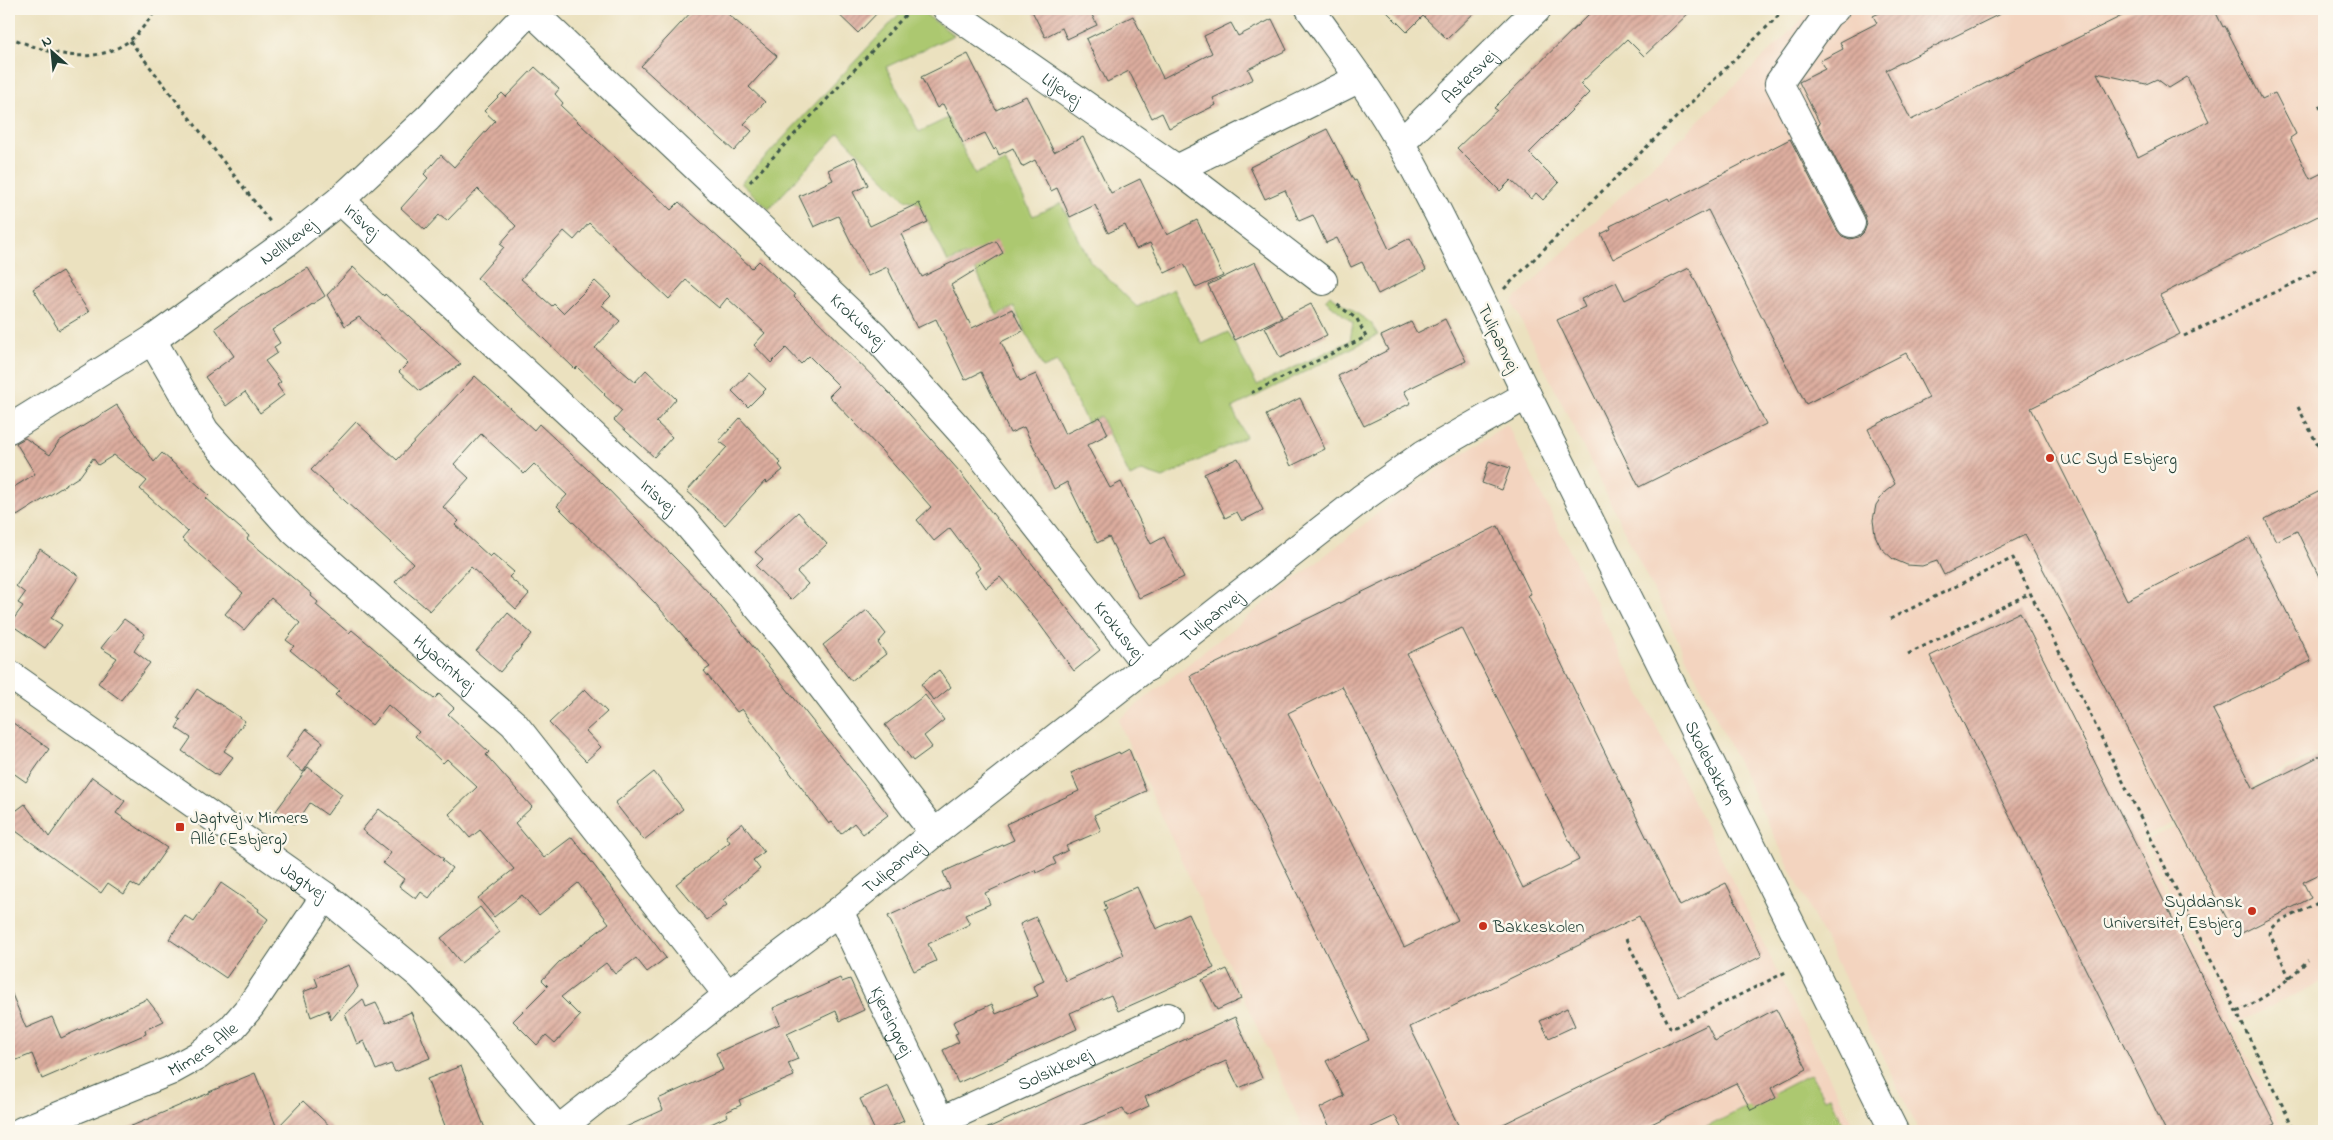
<svg xmlns="http://www.w3.org/2000/svg" width="2333" height="1140" font-family="'Indie Flower',sans-serif">
  <defs>
    <pattern id="building-hatch" width="6" height="6" patternUnits="userSpaceOnUse" patternTransform="scale(1.25)"><rect width="6" height="6" fill="#ddad9f"/><path d="M-1 1l2-2M0 6l6-6M5 7l2-2" fill="none" stroke="#b38e82"/></pattern>
  </defs>
  <rect width="100%" height="100%" fill="#fbf7ec"/>
  <filter id="ink" filterUnits="userSpaceOnUse"><feTurbulence type="fractalNoise" baseFrequency=".02" numOctaves="2"/><feDisplacementMap in="SourceGraphic" scale="10" xChannelSelector="R" yChannelSelector="G"/><feConvolveMatrix kernelMatrix="1 2 1 2 8 2 1 2 1" color-interpolation-filters="sRGB"/></filter>
  <filter id="wash" filterUnits="userSpaceOnUse"><feTurbulence type="fractalNoise" baseFrequency=".0096" numOctaves="4" result="noise"/><feDisplacementMap in="SourceGraphic" scale="20" xChannelSelector="R" yChannelSelector="G"/><feGaussianBlur stdDeviation="1.12" result="paint"/><feColorMatrix in="noise" values="0 0 0 0 0 0 0 0 0 0 0 0 0 0 0 0 0 1.4 0 .05"/><feComposite in="paint" operator="in"/></filter>
  <g filter="url(#wash)">
    <rect width="100%" height="100%" fill="#ebe1bf"/>
    <g fill="#f3d4bf">
      <path d="M 1813,9 L 2324,9 L 2324,750 L 2140,839 L 2285,1131 L 1919,1131 L 1512,302 Z"/>
      <path d="M 1507,424 L 1856,1131 L 1304,1131 L 1118,720 L 1397,498 Z"/>
      <path d="M 2324,754 L 2324,981 L 2235,1024 L 2145,841 Z"/>
    </g>
    <g fill="#acc86f" stroke="#668252">
      <path d="M 904,9 L 918,9 L 954,35 L 886,67 L 919,132 L 948,118 L 975,174 L 1005,161 L 1033,216 L 1061,203 L 1090,261 L 1137,307 L 1173,289 L 1202,344 L 1228,332 L 1257,385 L 1350,341 L 1353,323 L 1325,300 L 1330,295 L 1371,323 L 1378,335 L 1232,408 L 1246,437 L 1163,478 L 1142,471 L 1130,477 L 1100,416 L 1087,423 L 1057,362 L 1043,368 L 1014,307 L 997,315 L 968,254 L 948,262 L 919,203 L 904,199 L 839,133 L 769,209 L 741,183 Z"/>
      <path d="M 1811,1074 L 1824,1098 L 1830,1096 L 1846,1131 L 1699,1131 Z"/>
    </g>
    <g id="blocks">
      <g fill="url(#building-hatch)" fill-rule="evenodd">
        <path d="M 694,9 L 722,9 L 777,56 L 749,87 L 765,102 L 744,124 L 752,131 L 734,151 L 641,66 Z"/>
        <path d="M 833,9 L 881,9 L 858,33 Z"/>
        <path d="M 1031,9 L 1100,9 L 1091,13 L 1097,25 L 1067,39 L 1062,28 L 1045,37 Z"/>
        <path d="M 1384,9 L 1478,9 L 1447,39 L 1423,16 L 1407,32 Z"/>
        <path d="M 1594,9 L 1693,9 L 1644,56 L 1627,39 L 1580,84 L 1589,93 L 1529,153 L 1559,183 L 1543,200 L 1536,193 L 1531,199 L 1511,180 L 1500,191 L 1457,148 L 1497,110 L 1494,108 Z"/>
        <path d="M 1887,9 L 2010,9 L 1886,70 L 1911,120 L 2136,9 L 2214,9 L 2223,27 L 2225,26 L 2262,99 L 2275,93 L 2296,134 L 2290,138 L 2310,179 L 2324,172 L 2324,213 L 2160,295 L 2180,334 L 2031,408 L 2127,600 L 2250,538 L 2311,661 L 2213,710 L 2254,789 L 2324,754 L 2324,872 L 2303,882 L 2311,898 L 2236,936 L 2025,535 L 1944,575 L 1937,561 L 1922,566 L 1907,565 L 1893,559 L 1881,548 L 1875,535 L 1873,520 L 1876,505 L 1885,492 L 1895,484 L 1868,429 L 1929,398 L 1906,353 L 1806,404 L 1708,210 L 1613,259 L 1601,234 L 1611,229 L 1610,226 L 1668,198 L 1670,201 L 1790,139 L 1837,230 L 1842,236 L 1850,239 L 1859,237 L 1864,232 L 1867,224 L 1865,216 L 1818,125 L 1820,124 L 1799,82 L 1825,69 L 1820,61 L 1843,49 L 1840,42 L 1877,23 L 1873,16 ZM 2097,73 L 2146,84 L 2157,79 L 2169,88 L 2187,77 L 2209,121 L 2138,157 Z"/>
        <path d="M 1133,16 L 1163,78 L 1212,53 L 1204,36 L 1231,23 L 1238,36 L 1272,19 L 1287,50 L 1248,69 L 1253,79 L 1213,98 L 1216,105 L 1169,128 L 1162,113 L 1152,118 L 1129,71 L 1107,82 L 1086,39 Z"/>
        <path d="M 968,54 L 996,110 L 1026,96 L 1054,152 L 1083,137 L 1111,193 L 1140,179 L 1167,235 L 1197,220 L 1223,276 L 1196,288 L 1184,264 L 1165,273 L 1150,243 L 1136,249 L 1125,225 L 1108,233 L 1095,205 L 1070,217 L 1057,188 L 1051,191 L 1035,160 L 1022,167 L 1013,148 L 999,155 L 996,148 L 994,150 L 985,133 L 963,143 L 943,104 L 937,108 L 921,77 Z"/>
        <path d="M 535,67 L 559,89 L 555,94 L 563,103 L 561,106 L 671,210 L 679,202 L 752,268 L 759,261 L 795,295 L 794,297 L 903,407 L 959,471 L 1100,650 L 1074,671 L 1038,622 L 1000,577 L 986,588 L 975,572 L 980,568 L 950,528 L 934,541 L 917,520 L 931,507 L 881,450 L 829,396 L 839,386 L 809,356 L 801,364 L 786,348 L 771,363 L 754,345 L 765,333 L 727,298 L 719,308 L 686,280 L 669,299 L 589,223 L 574,240 L 564,231 L 521,279 L 552,306 L 554,304 L 563,313 L 595,281 L 611,296 L 602,305 L 620,321 L 595,348 L 635,382 L 646,370 L 676,399 L 656,422 L 672,437 L 654,457 L 614,420 L 622,411 L 604,395 L 605,394 L 577,367 L 575,369 L 513,309 L 477,278 L 504,247 L 500,244 L 516,226 L 478,189 L 447,221 L 439,215 L 425,230 L 401,208 L 428,178 L 424,174 L 441,155 L 454,167 L 495,121 L 484,111 L 502,93 L 506,97 Z"/>
        <path d="M 1327,129 L 1354,181 L 1356,180 L 1389,249 L 1410,238 L 1426,270 L 1378,294 L 1362,262 L 1351,267 L 1337,238 L 1326,243 L 1313,215 L 1299,221 L 1285,190 L 1265,199 L 1250,167 Z"/>
        <path d="M 855,157 L 868,185 L 853,192 L 870,226 L 919,203 L 928,222 L 901,234 L 922,277 L 996,241 L 1003,253 L 951,285 L 972,328 L 1012,309 L 1023,331 L 1001,342 L 1020,381 L 1036,374 L 1065,434 L 1100,417 L 1108,434 L 1087,445 L 1110,488 L 1121,482 L 1151,544 L 1164,537 L 1184,577 L 1139,598 L 1109,537 L 1097,543 L 1067,482 L 1054,489 L 1024,427 L 1010,433 L 981,372 L 965,380 L 936,319 L 917,328 L 887,267 L 868,276 L 838,216 L 814,227 L 799,196 L 833,180 L 828,170 Z"/>
        <path d="M 1255,262 L 1282,317 L 1235,340 L 1208,285 Z"/>
        <path d="M 353,267 L 384,296 L 385,294 L 461,364 L 420,391 L 399,372 L 408,363 L 359,317 L 345,326 L 327,295 Z"/>
        <path d="M 308,268 L 325,296 L 272,330 L 280,343 L 274,347 L 277,353 L 265,361 L 281,382 L 277,385 L 284,395 L 260,413 L 245,392 L 226,406 L 205,377 L 234,356 L 215,328 L 246,305 Z"/>
        <path d="M 1689,268 L 1766,424 L 1639,487 L 1557,320 L 1585,307 L 1581,299 L 1616,282 L 1625,300 Z"/>
        <path d="M 62,271 L 89,312 L 59,330 L 33,289 Z"/>
        <path d="M 1311,304 L 1327,335 L 1280,358 L 1265,327 Z"/>
        <path d="M 1445,319 L 1466,361 L 1404,391 L 1411,403 L 1364,426 L 1338,376 L 1388,350 L 1381,336 L 1411,322 L 1417,333 Z"/>
        <path d="M 749,373 L 766,389 L 748,407 L 732,391 Z"/>
        <path d="M 475,376 L 534,430 L 539,424 L 603,484 L 713,597 L 888,815 L 863,834 L 854,823 L 841,834 L 832,822 L 829,824 L 742,709 L 737,712 L 704,671 L 710,667 L 655,603 L 557,506 L 567,495 L 534,464 L 524,474 L 481,434 L 454,464 L 469,478 L 443,507 L 459,521 L 455,525 L 490,557 L 493,554 L 514,572 L 509,577 L 529,594 L 516,609 L 471,567 L 430,611 L 395,582 L 413,563 L 311,470 L 356,422 L 397,460 Z"/>
        <path d="M 1300,398 L 1325,449 L 1291,466 L 1266,415 Z"/>
        <path d="M 117,405 L 154,462 L 162,453 L 209,495 L 206,498 L 249,536 L 247,539 L 312,594 L 311,596 L 318,602 L 316,605 L 349,633 L 352,630 L 434,699 L 439,694 L 454,708 L 448,714 L 489,752 L 486,755 L 532,807 L 515,823 L 544,858 L 572,837 L 666,958 L 647,972 L 636,958 L 615,974 L 606,963 L 561,997 L 580,1016 L 555,1043 L 546,1035 L 537,1045 L 513,1021 L 548,986 L 542,980 L 559,962 L 609,923 L 578,883 L 539,915 L 522,895 L 494,917 L 478,898 L 514,869 L 480,830 L 470,838 L 449,814 L 477,787 L 447,759 L 443,763 L 415,736 L 419,732 L 388,705 L 372,725 L 335,695 L 339,691 L 290,650 L 294,646 L 286,640 L 300,623 L 271,598 L 244,630 L 225,614 L 243,593 L 182,539 L 188,532 L 140,489 L 147,481 L 114,455 L 98,465 L 93,458 L 80,476 L 17,516 L 9,502 L 9,490 L 35,474 L 16,443 L 25,438 L 50,455 L 59,441 Z"/>
        <path d="M 740,418 L 781,463 L 779,465 L 783,470 L 767,483 L 765,481 L 725,525 L 687,491 L 727,447 L 719,441 Z"/>
        <path d="M 1238,458 L 1263,510 L 1242,521 L 1237,512 L 1225,518 L 1204,474 Z"/>
        <path d="M 1489,461 L 1510,468 L 1502,490 L 1482,483 Z"/>
        <path d="M 2324,489 L 2324,587 L 2297,531 L 2276,541 L 2265,519 Z"/>
        <path d="M 798,512 L 827,544 L 797,572 L 808,584 L 791,600 L 756,566 L 763,559 L 755,552 Z"/>
        <path d="M 1498,526 L 1531,594 L 1528,595 L 1680,906 L 1726,883 L 1762,956 L 1679,997 L 1639,916 L 1410,1027 L 1461,1131 L 1403,1131 L 1395,1116 L 1363,1131 L 1332,1131 L 1320,1108 L 1344,1096 L 1326,1061 L 1369,1040 L 1190,676 ZM 1462,628 L 1579,860 L 1523,888 L 1407,654 ZM 1342,686 L 1458,920 L 1404,947 L 1288,713 Z"/>
        <path d="M 40,549 L 79,576 L 51,618 L 62,625 L 45,648 L 10,624 L 23,606 L 18,603 L 25,593 L 16,586 Z"/>
        <path d="M 867,610 L 886,634 L 878,643 L 886,654 L 851,681 L 823,645 Z"/>
        <path d="M 2020,612 L 2275,1124 L 2260,1131 L 2166,1131 L 1930,656 Z"/>
        <path d="M 508,613 L 532,634 L 500,672 L 476,651 Z"/>
        <path d="M 124,619 L 145,634 L 134,651 L 150,663 L 121,700 L 98,683 L 117,658 L 101,648 Z"/>
        <path d="M 939,670 L 951,687 L 934,701 L 921,684 Z"/>
        <path d="M 197,689 L 245,721 L 224,751 L 233,757 L 218,776 L 182,751 L 191,738 L 176,728 L 181,720 L 178,718 Z"/>
        <path d="M 585,689 L 607,712 L 586,731 L 601,747 L 586,761 L 549,723 Z"/>
        <path d="M 925,695 L 944,720 L 924,736 L 932,747 L 913,761 L 885,725 Z"/>
        <path d="M 9,720 L 49,749 L 26,782 L 9,770 Z"/>
        <path d="M 306,729 L 323,742 L 303,772 L 286,758 Z"/>
        <path d="M 1129,749 L 1146,791 L 1094,815 L 1101,831 L 1066,846 L 1068,850 L 1053,858 L 1056,864 L 1036,873 L 1035,870 L 985,893 L 990,904 L 965,915 L 970,924 L 928,944 L 936,961 L 914,971 L 888,916 L 950,888 L 943,872 L 1014,840 L 1006,824 L 1079,791 L 1071,773 L 1119,752 L 1120,754 Z"/>
        <path d="M 308,767 L 342,794 L 327,815 L 310,803 L 295,825 L 276,811 Z"/>
        <path d="M 654,772 L 683,809 L 644,840 L 615,803 Z"/>
        <path d="M 92,777 L 125,801 L 116,813 L 167,848 L 139,888 L 131,883 L 124,894 L 108,883 L 101,893 L 9,826 L 9,816 L 25,804 L 49,837 Z"/>
        <path d="M 379,809 L 444,859 L 442,860 L 452,868 L 429,898 L 421,892 L 416,899 L 399,886 L 404,879 L 383,863 L 391,853 L 362,830 Z"/>
        <path d="M 742,823 L 764,852 L 753,860 L 760,869 L 723,900 L 727,905 L 707,920 L 676,884 L 730,842 L 726,836 Z"/>
        <path d="M 221,883 L 259,909 L 258,911 L 268,919 L 226,978 L 169,939 L 185,916 L 194,922 Z"/>
        <path d="M 1137,887 L 1156,929 L 1189,914 L 1214,968 L 1118,1011 L 1111,995 L 1070,1013 L 1077,1029 L 958,1083 L 943,1050 L 959,1042 L 955,1034 L 958,1033 L 953,1022 L 992,1004 L 996,1014 L 1038,996 L 1033,986 L 1044,981 L 1020,924 L 1036,917 L 1066,981 L 1124,955 L 1104,911 L 1107,909 L 1104,902 Z"/>
        <path d="M 480,907 L 500,932 L 461,963 L 441,938 Z"/>
        <path d="M 349,965 L 358,987 L 331,1020 L 328,1010 L 311,1017 L 303,992 L 318,986 L 315,978 Z"/>
        <path d="M 1227,969 L 1241,999 L 1217,1010 L 1202,980 Z"/>
        <path d="M 840,978 L 842,982 L 850,979 L 864,1010 L 840,1021 L 836,1011 L 787,1034 L 798,1059 L 788,1063 L 794,1076 L 739,1100 L 741,1105 L 726,1112 L 728,1116 L 696,1131 L 617,1131 L 663,1110 L 658,1099 L 723,1070 L 716,1053 L 780,1024 L 773,1008 Z"/>
        <path d="M 9,987 L 26,1028 L 52,1017 L 61,1038 L 147,999 L 164,1021 L 145,1030 L 146,1034 L 42,1079 L 32,1054 L 9,1063 Z"/>
        <path d="M 363,999 L 366,1007 L 376,1003 L 386,1023 L 411,1012 L 430,1058 L 395,1072 L 391,1064 L 376,1070 L 364,1041 L 357,1044 L 345,1014 Z"/>
        <path d="M 1567,1008 L 1575,1026 L 1549,1038 L 1540,1021 Z"/>
        <path d="M 1776,1009 L 1807,1069 L 1771,1088 L 1776,1098 L 1751,1110 L 1736,1083 L 1637,1131 L 1489,1131 L 1707,1025 L 1715,1041 Z"/>
        <path d="M 1235,1017 L 1262,1078 L 1239,1088 L 1226,1061 L 1145,1097 L 1149,1106 L 1127,1116 L 1123,1108 L 1080,1126 L 1082,1131 L 981,1131 Z"/>
        <path d="M 461,1066 L 486,1131 L 447,1131 L 427,1079 Z"/>
        <path d="M 255,1073 L 277,1128 L 303,1101 L 335,1131 L 120,1131 L 209,1093 L 209,1092 Z"/>
        <path d="M 888,1086 L 904,1121 L 881,1131 L 875,1131 L 860,1099 Z"/>
      </g>
    </g>
  </g>
  <g filter="url(#ink)">
    <use href="#blocks" fill-opacity="0" stroke="#3e5649" stroke-width="1"/>
    <g fill="none" stroke-linecap="round" stroke-linejoin="round">
      <g stroke="#3e5649" stroke-width="30">
        <g id="minor">
          <path id="s1" d="M 947,9 L 1177,169 L 1323,281"/>
          <path d="M 1835,9 L 1828,14 L 1779,83 L 1851,223"/>
          <path id="s2" d="M 530,10 L 875,336 L 974,446 L 1148,667"/>
          <path id="s3" d="M 1401,143 L 1537,9"/>
          <path d="M 1177,169 L 1360,78"/>
          <path id="s4" d="M 340,200 L 683,519 L 786,640 L 934,833"/>
          <path id="s5" d="M 152,340 L 205,431 L 294,531 L 514,724 L 728,995"/>
          <path id="s6" d="M 1527,395 L 1894,1131"/>
          <path id="s7" d="M 9,429 L 152,340 L 286,243 L 340,200 L 428,118 L 531,9"/>
          <path id="s8" d="M 9,674 L 325,896 L 421,976 L 475,1032 L 559,1131"/>
          <path id="s9" d="M 839,911 L 945,1131"/>
          <path id="s10" d="M 941,1121 L 1168,1017"/>
          <path id="s11" d="M 558,1130 L 728,995 L 839,911 L 934,833 L 1361,499 L 1424,454 L 1527,395 C 1486,311 1447,225 1401,144 C 1375,96 1341,53 1310,9"/>
          <path id="s12" d="M 22,1131 L 170,1071 L 199,1055 L 232,1028 L 250,1007 L 325,896"/>
        </g>
      </g>
      <g stroke="#3e5649" stroke-width="3" stroke-dasharray="4 4" stroke-linecap="butt">
        <path d="M 9,37 C 48,53 91,68 129,41 C 140,33 149,19 157,9"/>
        <path d="M 130,41 L 271,223"/>
        <path d="M 2319,108 L 2324,106"/>
        <path d="M 750,182 L 911,9"/>
        <path d="M 1504,289 L 1785,9"/>
        <path d="M 2184,336 L 2304,278 L 2324,265"/>
        <path d="M 1251,393 L 1366,337 L 1357,319 L 1336,304"/>
        <path d="M 2298,407 L 2324,457"/>
        <path d="M 1890,619 L 2013,558 L 2295,1131"/>
        <path d="M 1908,654 L 2030,593"/>
        <path d="M 1626,939 L 1671,1029 L 1786,972"/>
        <path d="M 2290,979 L 2270,934 L 2271,930 L 2277,923 L 2324,900"/>
        <path d="M 2237,1012 C 2265,998 2286,983 2308,960"/>
      </g>
      <use href="#minor" stroke="#fff" stroke-width="28"/>
    </g>
  </g>
  <g fill="#c8321e" stroke="#fbf7ec" stroke-width="2">
    <circle cx="2050" cy="458" r="5"/>
    <rect x="175" y="822" width="10" height="10" rx="2.5"/>
    <circle cx="2252" cy="911" r="5"/>
    <circle cx="1483" cy="926" r="5"/>
  </g>
  <g text-anchor="middle" stroke-width="5" stroke-linejoin="round" paint-order="stroke">
    <g font-size="18" fill="#1f3d34" stroke="#fbf7ec">
      <text dy="6" stroke="none"><textPath href="#s3" startOffset="95">Astersvej</textPath></text>
      <text dy="6" stroke="none"><textPath href="#s1" startOffset="140">Liljevej</textPath></text>
      <text dy="6" stroke="none"><textPath href="#s4" startOffset="30">Irisvej</textPath></text>
      <text dy="6" stroke="none"><textPath href="#s7" startOffset="336">Nellikevej</textPath></text>
      <text dy="6" stroke="none"><textPath href="#s2" startOffset="452">Krokusvej</textPath></text>
      <text transform="translate(1499 338) rotate(64)" y="6">Tulipanvej</text>
      <text dy="6" stroke="none"><textPath href="#s4" startOffset="435">Irisvej</textPath></text>
      <text dy="6" stroke="none"><textPath href="#s11" startOffset="831">Tulipanvej</textPath></text>
      <text dy="6" stroke="none"><textPath href="#s2" startOffset="858">Krokusvej</textPath></text>
      <text dy="6" stroke="none"><textPath href="#s5" startOffset="439">Hyacintvej</textPath></text>
      <text dy="6" stroke="none"><textPath href="#s6" startOffset="411">Skolebakken</textPath></text>
      <text dy="6" stroke="none"><textPath href="#s11" startOffset="426">Tulipanvej</textPath></text>
      <text dy="6" stroke="none"><textPath href="#s8" startOffset="360">Jagtvej</textPath></text>
      <text dy="6" stroke="none"><textPath href="#s9" startOffset="122">Kjersingvej</textPath></text>
      <text dy="6" stroke="none"><textPath href="#s12" startOffset="199">Mimers Alle</textPath></text>
      <text dy="6" stroke="none"><textPath href="#s10" startOffset="125">Solsikkevej</textPath></text>
    </g>
    <g font-size="18" fill="#1f3d34" stroke="#fbf7ec" text-anchor="start">
      <text x="2060" y="464">UC Syd Esbjerg</text>
      <text x="190" y="823">Jagtvej v Mimers<tspan x="190" dy="21">Allé (Esbjerg)</tspan></text>
      <text x="2242" y="907" text-anchor="end">Syddansk<tspan x="2242" dy="21">Universitet, Esbjerg</tspan></text>
      <text x="1493" y="932">Bakkeskolen</text>
    </g>
  </g>
  <rect width="2333" height="1140" fill="none" stroke="#fbf7ec" stroke-width="30"/>
  <g transform="translate(52 52) rotate(333)" stroke="#fbf7ec" stroke-width="4" paint-order="stroke">
  <path d="M0-4L9 19L0 12L-9 19Z" fill="#1f3d34"/>
  <text y="-8" font-size="14" font-weight="bold" text-anchor="middle" fill="#1f3d34">N</text>
  </g>
</svg>
